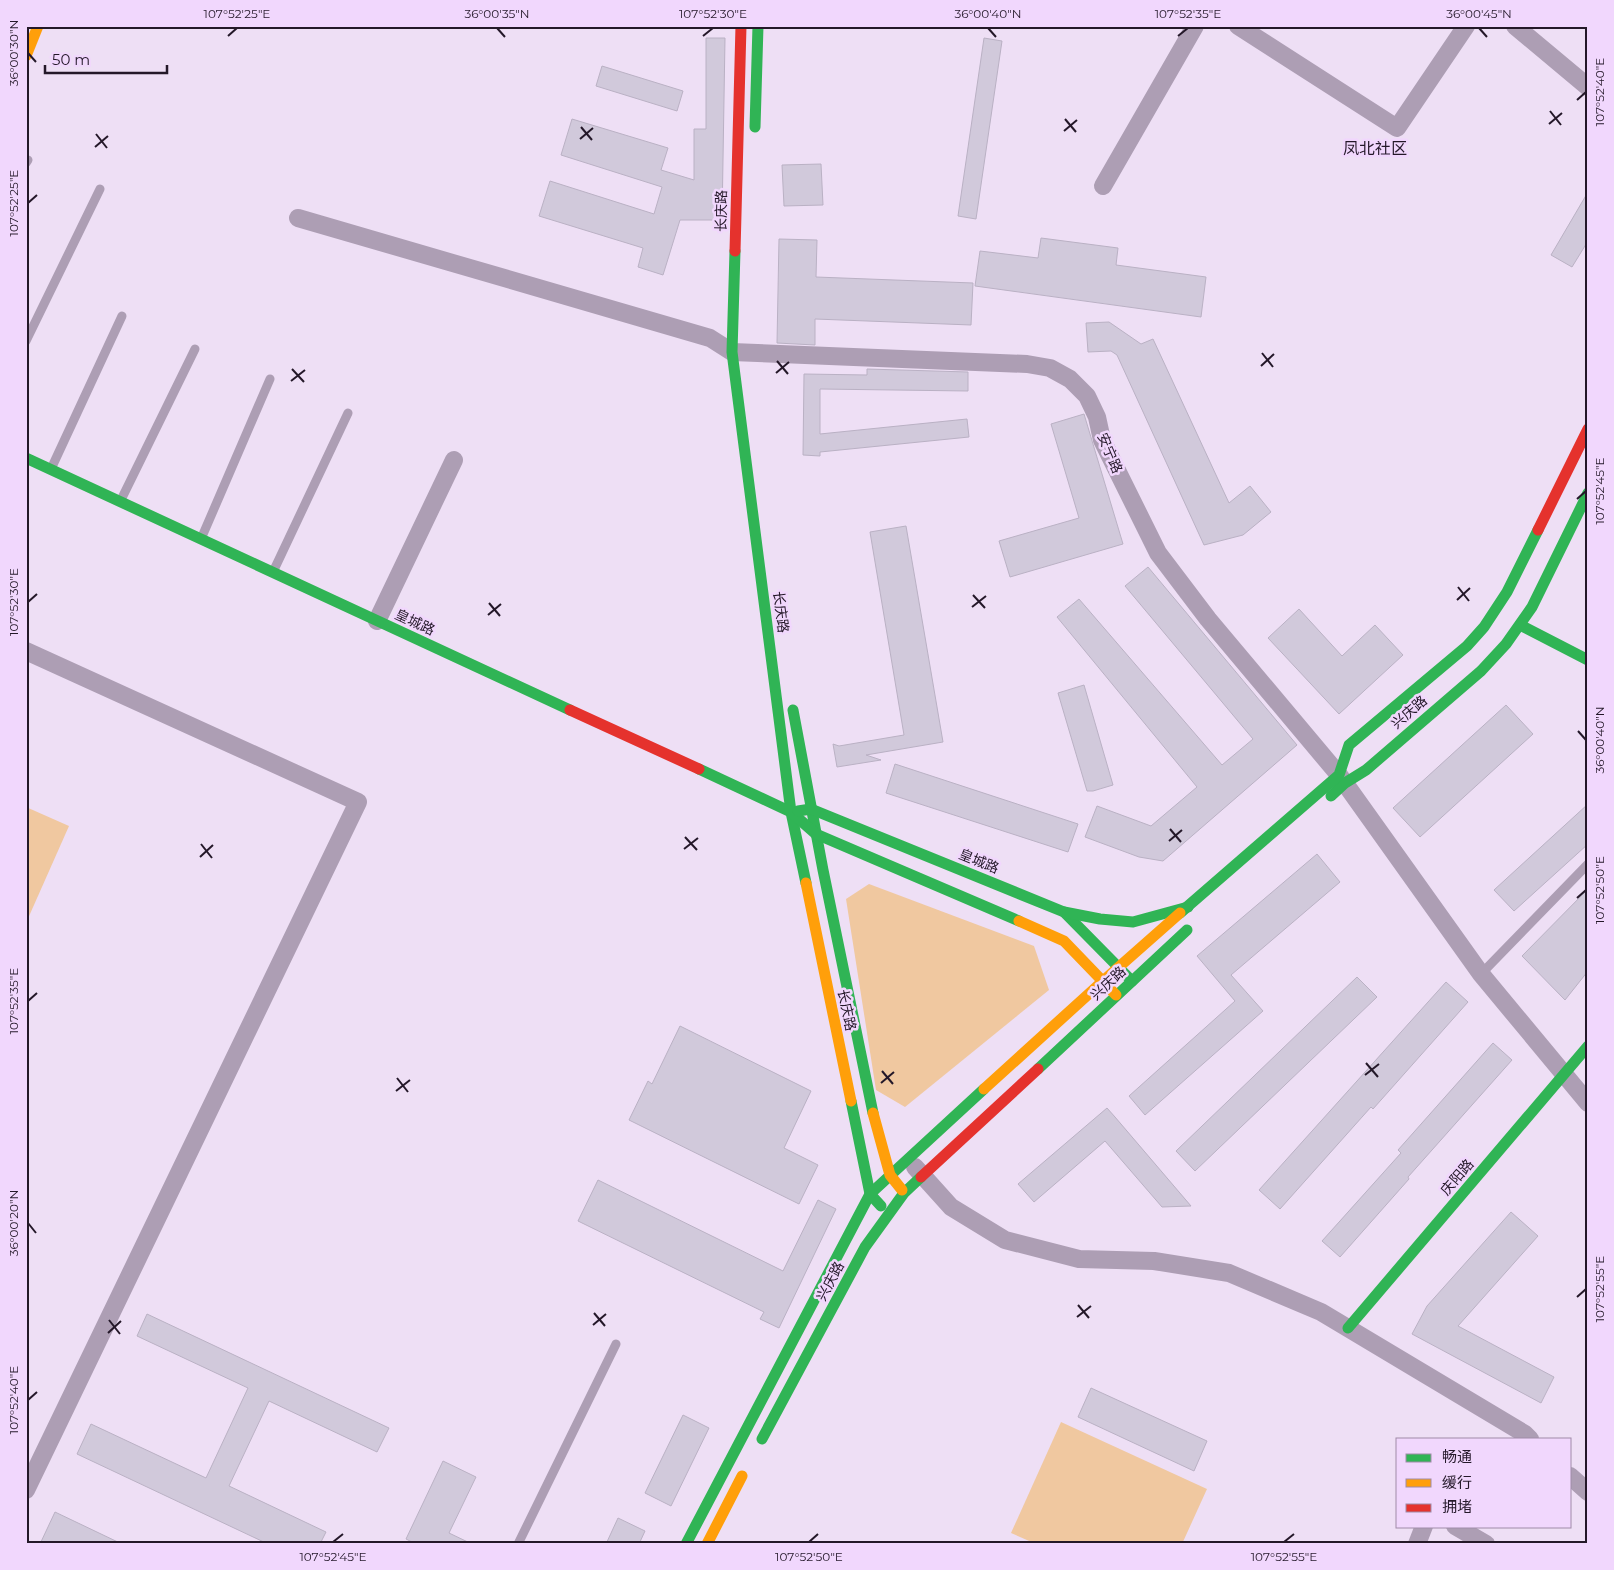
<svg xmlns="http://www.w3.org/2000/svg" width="1614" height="1570" font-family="Montserrat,'Noto Sans SC',sans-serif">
  <rect width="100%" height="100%" fill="#eedff5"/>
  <g fill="#f0c8a0">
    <path d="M 26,807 L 69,826 L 26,923 Z"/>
    <path d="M 869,884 L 1034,946 L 1049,990 L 905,1107 L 876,1090 L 846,899 Z"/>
    <path d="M 1061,1422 L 1207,1489 L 1182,1544 L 1036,1544 L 1011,1533 Z"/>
  </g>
  <g fill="#d1c9db" stroke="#bab1c4">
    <path d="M 706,38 L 725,38 L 722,220 L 680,220 L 663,275 L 638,267 L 643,248 L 539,216 L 550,181 L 654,214 L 662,187 L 561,155 L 572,119 L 668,148 L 661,170 L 694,180 L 694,129 L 706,129 Z"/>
    <path d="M 984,38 L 1002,41 L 976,219 L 958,216 Z"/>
    <path d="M 602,66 L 683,91 L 677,111 L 596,86 Z"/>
    <path d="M 821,164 L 823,205 L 784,206 L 782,165 Z"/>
    <path d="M 1588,192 L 1588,241 L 1572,267 L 1551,255 Z"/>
    <path d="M 1041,238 L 1118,248 L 1116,265 L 1206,277 L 1201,317 L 975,286 L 980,251 L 1038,258 Z"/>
    <path d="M 779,239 L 817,240 L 816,277 L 973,283 L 971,325 L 815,319 L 815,345 L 777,343 Z"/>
    <path d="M 1109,322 L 1141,344 L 1153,339 L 1229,503 L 1250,486 L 1271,512 L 1243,535 L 1204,545 L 1117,355 L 1111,351 L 1088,352 L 1086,323 Z"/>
    <path d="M 867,369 L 968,372 L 968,391 L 820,389 L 820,434 L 967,419 L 969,437 L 820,452 L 820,456 L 803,455 L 804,374 L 867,375 Z"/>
    <path d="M 1084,414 L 1123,544 L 1010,577 L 999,541 L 1079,518 L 1051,424 Z"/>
    <path d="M 906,526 L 943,742 L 866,755 L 881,760 L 837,767 L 833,744 L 839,746 L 904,735 L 870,532 Z"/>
    <path d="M 1148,567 L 1297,745 L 1163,861 L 1139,857 L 1085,837 L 1097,806 L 1151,826 L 1197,787 L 1057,617 L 1079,599 L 1222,765 L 1253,739 L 1125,586 Z"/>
    <path d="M 1299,609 L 1342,656 L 1375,625 L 1403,655 L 1339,714 L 1268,638 Z"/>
    <path d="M 1084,685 L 1113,785 L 1093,791 L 1087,791 L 1058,693 Z"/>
    <path d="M 1506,705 L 1533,734 L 1420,837 L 1393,808 Z"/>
    <path d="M 895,764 L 1078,824 L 1068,852 L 886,793 Z"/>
    <path d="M 1588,804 L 1588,844 L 1514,911 L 1494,890 Z"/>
    <path d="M 1317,854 L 1340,882 L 1231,975 L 1263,1011 L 1145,1115 L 1129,1096 L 1235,1001 L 1197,956 Z"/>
    <path d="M 1588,889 L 1588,971 L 1565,1000 L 1522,956 Z"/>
    <path d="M 1357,977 L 1377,997 L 1195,1171 L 1176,1151 Z"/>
    <path d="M 1446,982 L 1468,1002 L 1373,1109 L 1371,1107 L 1280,1209 L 1259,1190 Z"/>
    <path d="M 680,1026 L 811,1091 L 784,1148 L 818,1165 L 799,1204 L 629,1120 L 648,1081 L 652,1084 Z"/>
    <path d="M 1493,1043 L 1512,1060 L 1408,1177 L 1409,1179 L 1340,1257 L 1322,1241 L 1401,1153 L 1398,1150 Z"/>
    <path d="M 1107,1108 L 1115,1117 L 1191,1206 L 1162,1207 L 1105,1141 L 1034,1202 L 1018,1184 Z"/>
    <path d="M 598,1180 L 783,1271 L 818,1200 L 836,1209 L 779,1328 L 760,1319 L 764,1312 L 578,1221 Z"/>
    <path d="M 1511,1212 L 1538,1236 L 1458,1326 L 1554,1377 L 1541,1403 L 1412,1334 L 1427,1306 Z"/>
    <path d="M 147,1314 L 389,1428 L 377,1452 L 269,1401 L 229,1486 L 326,1532 L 320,1544 L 268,1544 L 77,1454 L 91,1424 L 206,1478 L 248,1388 L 137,1336 Z"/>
    <path d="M 1091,1388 L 1207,1441 L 1194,1471 L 1078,1417 Z"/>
    <path d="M 683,1415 L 709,1428 L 671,1506 L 645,1493 Z"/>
    <path d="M 443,1461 L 476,1477 L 449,1533 L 472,1544 L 416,1544 L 406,1539 Z"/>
    <path d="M 55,1512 L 122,1544 L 40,1544 Z"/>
    <path d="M 618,1518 L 645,1531 L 639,1544 L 606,1544 Z"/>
  </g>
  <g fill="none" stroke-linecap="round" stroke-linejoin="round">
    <g stroke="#ad9eb4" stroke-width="9">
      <path d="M 26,163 L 28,160"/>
      <path d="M 26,341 L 100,189"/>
      <path d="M 51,469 L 122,316"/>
      <path d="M 120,502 L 195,349"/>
      <path d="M 201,539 L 270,379"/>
      <path d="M 273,572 L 348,413"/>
      <path d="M 1481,974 L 1588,864"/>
      <path d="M 518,1544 L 616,1344"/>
    </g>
    <g stroke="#ad9eb4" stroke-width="18">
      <path d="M 1238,26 L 1397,128 L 1466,26"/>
      <path d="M 1515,26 L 1588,87"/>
      <path d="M 1103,186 L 1195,26"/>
      <path d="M 298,218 L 710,338 L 732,352 L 1027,364 L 1050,368 L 1070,379 L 1087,396 L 1097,417 L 1102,440 L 1158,553 L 1208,619 L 1339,775 L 1481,974 L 1588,1103"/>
      <path d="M 377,621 L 454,460"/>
      <path d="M 26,651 L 358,802 L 26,1490"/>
      <path d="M 915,1167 L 951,1207 L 1005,1240 L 1079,1259 L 1154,1261 L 1229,1273 L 1321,1312 L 1525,1434 L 1530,1439"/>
      <path d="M 1570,1476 L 1588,1492"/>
      <path d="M 1455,1526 L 1486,1544"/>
      <path d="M 1417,1544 L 1424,1526"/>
    </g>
    <g stroke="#30b455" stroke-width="11">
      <path d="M 755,127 L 758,26"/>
      <path d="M 735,251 L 732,352 L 791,812 L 806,883"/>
      <path d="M 26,458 L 570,710"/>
      <path d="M 1520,625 L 1588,660"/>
      <path d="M 793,710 L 823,870 L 873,1113"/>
      <path d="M 699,769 L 791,812 L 816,834 L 1019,921"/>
      <path d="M 1331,796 L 1345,783 L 1366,770 L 1481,671 L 1506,644 L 1532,607 L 1588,493"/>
      <path d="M 798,811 L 811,809 L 1064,912 L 1132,981"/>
      <path d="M 1064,912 L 1100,919 L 1133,922 L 1188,907"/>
      <path d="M 1180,913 L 1339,775 L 1349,745 L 1467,646 L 1484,627 L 1507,592 L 1538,530"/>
      <path d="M 1038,1069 L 1187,930"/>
      <path d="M 851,1101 L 870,1194 L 881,1206"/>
      <path d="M 1348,1328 L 1588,1046"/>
      <path d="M 762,1439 L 865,1247 L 904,1193 L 921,1177"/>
      <path d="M 686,1544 L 870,1194 L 984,1089"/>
    </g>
    <g stroke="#ff9f0a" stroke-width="11">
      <path d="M 26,56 L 38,26"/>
      <path d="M 806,883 L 851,1101"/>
      <path d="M 1019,921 L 1064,941 L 1116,995"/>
      <path d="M 984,1089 L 1103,981 L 1180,913"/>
      <path d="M 873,1113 L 890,1175 L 902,1190"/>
      <path d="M 707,1544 L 742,1476"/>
    </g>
    <g stroke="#e5322d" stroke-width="11">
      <path d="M 735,251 L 741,26"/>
      <path d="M 1538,530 L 1588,429"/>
      <path d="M 570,710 L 699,769"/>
      <path d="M 921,1177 L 1038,1069"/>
    </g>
  </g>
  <path fill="none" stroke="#241829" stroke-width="2" d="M 497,28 L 505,37M 988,28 L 996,37M 1479,28 L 1487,37M 228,36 L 237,28M 703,36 L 713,28M 1178,36 L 1188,28M 28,53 L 36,62M 1577,100 L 1586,92M 1550,111 L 1561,125M 1065,119 L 1076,132M 1549,124 L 1562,113M 581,127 L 592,140M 1064,131 L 1077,120M 96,134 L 107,148M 580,139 L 593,128M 95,147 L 108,136M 28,203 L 37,195M 1262,353 L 1273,367M 777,361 L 788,374M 1261,366 L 1274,354M 292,369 L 304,382M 776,373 L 789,362M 291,381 L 305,370M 1577,499 L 1586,491M 1458,587 L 1469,601M 973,595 L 985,608M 1457,600 L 1470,588M 28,602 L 37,594M 489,603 L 500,616M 972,607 L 986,596M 488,615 L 501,604M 1578,731 L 1586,740M 1170,829 L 1181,842M 685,837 L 697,850M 1169,841 L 1182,830M 201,844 L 212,858M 684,849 L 698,838M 200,857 L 213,845M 1577,898 L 1586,890M 28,1001 L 37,993M 1366,1063 L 1378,1077M 882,1071 L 893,1084M 1365,1075 L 1379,1064M 397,1078 L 408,1092M 881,1083 L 894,1072M 396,1091 L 410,1080M 28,1223 L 36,1233M 1577,1297 L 1586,1289M 1078,1305 L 1089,1318M 594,1313 L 605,1326M 1077,1317 L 1091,1306M 109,1320 L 120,1334M 593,1325 L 606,1314M 108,1333 L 121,1321M 28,1400 L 37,1392M 333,1542 L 343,1534M 809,1542 L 818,1534M 1284,1542 L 1294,1534"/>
  <g text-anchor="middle" stroke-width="5" stroke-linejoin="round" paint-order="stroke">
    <g font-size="14" fill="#241829" stroke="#f1d7fd">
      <text transform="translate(721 211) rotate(-89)" y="5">长庆路</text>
      <text transform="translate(1110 453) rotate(67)" y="5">安宁路</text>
      <text transform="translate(781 612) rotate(83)" y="5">长庆路</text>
      <text transform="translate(415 622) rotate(25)" y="5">皇城路</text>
      <text transform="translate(1409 712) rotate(-41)" y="5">兴庆路</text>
      <text transform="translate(979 861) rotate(22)" y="5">皇城路</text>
      <text transform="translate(1108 983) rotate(-43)" y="5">兴庆路</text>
      <text transform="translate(847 1010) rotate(78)" y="5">长庆路</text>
      <text transform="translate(1457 1177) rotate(-49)" y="5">庆阳路</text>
      <text transform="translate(830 1281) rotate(-62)" y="5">兴庆路</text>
    </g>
    <g font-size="16" fill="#241829" stroke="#f1d7fd">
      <text x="1375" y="154">凤北社区</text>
    </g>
  </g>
  <rect width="1614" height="1570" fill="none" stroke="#f1d7fd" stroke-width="55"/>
  <rect x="1396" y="1438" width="175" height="90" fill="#f1d7fd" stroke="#9f8ba8"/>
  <rect x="1406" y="1454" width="25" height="8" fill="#30b455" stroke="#9f8ba8"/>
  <text x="1442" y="1462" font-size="15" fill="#241829">畅通</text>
  <rect x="1406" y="1479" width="25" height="8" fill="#ff9f0a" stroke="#9f8ba8"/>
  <text x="1442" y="1488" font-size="15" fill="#241829">缓行</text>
  <rect x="1406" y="1504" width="25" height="8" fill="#e5322d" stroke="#9f8ba8"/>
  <text x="1442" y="1512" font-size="15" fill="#241829">拥堵</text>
  <path d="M45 65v8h122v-8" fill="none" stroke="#241829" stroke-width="2.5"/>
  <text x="52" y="65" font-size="15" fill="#241829" stroke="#f1d7fd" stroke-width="4" paint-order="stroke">50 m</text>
  <rect x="28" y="28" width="1558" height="1514" fill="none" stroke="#241829" stroke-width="2"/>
  <g font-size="12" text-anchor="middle" fill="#241829">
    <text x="237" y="18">107°52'25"E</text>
    <text x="497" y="18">36°00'35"N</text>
    <text x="713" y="18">107°52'30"E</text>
    <text x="988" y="18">36°00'40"N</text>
    <text x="1188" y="18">107°52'35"E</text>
    <text x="1479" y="18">36°00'45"N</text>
    <text transform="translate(14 53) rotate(-90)" y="4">36°00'30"N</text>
    <text transform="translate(1600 92) rotate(-90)" y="4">107°52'40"E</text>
    <text transform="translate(14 203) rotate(-90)" y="4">107°52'25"E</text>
    <text transform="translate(1600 491) rotate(-90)" y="4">107°52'45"E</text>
    <text transform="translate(14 602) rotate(-90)" y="4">107°52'30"E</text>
    <text transform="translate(1600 740) rotate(-90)" y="4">36°00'40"N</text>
    <text transform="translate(1600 890) rotate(-90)" y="4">107°52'50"E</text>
    <text transform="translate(14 1001) rotate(-90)" y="4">107°52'35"E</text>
    <text transform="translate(14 1223) rotate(-90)" y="4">36°00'20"N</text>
    <text transform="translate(1600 1289) rotate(-90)" y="4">107°52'55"E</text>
    <text transform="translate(14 1400) rotate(-90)" y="4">107°52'40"E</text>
    <text x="333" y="1561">107°52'45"E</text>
    <text x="809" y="1561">107°52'50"E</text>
    <text x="1284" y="1561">107°52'55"E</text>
  </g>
</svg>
